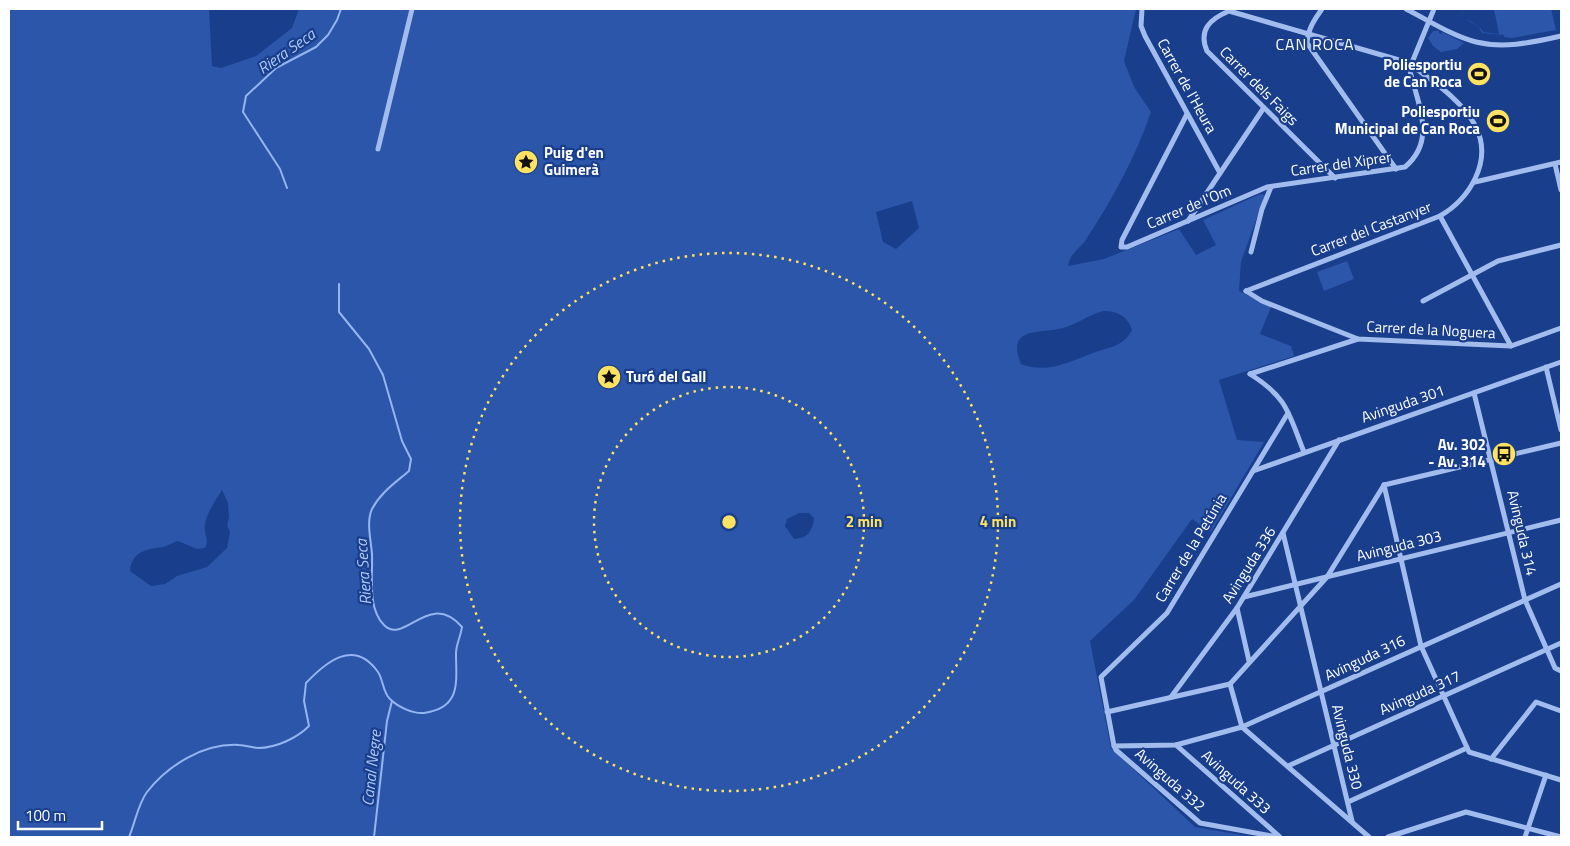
<svg xmlns="http://www.w3.org/2000/svg" width="1570" height="846" font-family="'Titillium Web',sans-serif">
  <rect width="100%" height="100%" fill="#183e8c"/>
  <g fill="#2b56aa" fill-rule="evenodd">
    <path d="M 9,9 L 209,9 L 212,66 L 221,68 L 256,56 L 292,28 L 299,9 L 1136,9 L 1124,61 L 1134,87 L 1151,112 C 1136,156 1112,200 1087,238 C 1080,249 1070,253 1068,266 L 1104,259 L 1179,229 L 1196,255 L 1216,245 L 1203,220 L 1260,194 L 1265,195 L 1241,262 L 1239,291 L 1271,307 L 1260,334 L 1291,346 L 1294,356 L 1219,380 L 1237,440 L 1264,442 L 1211,532 L 1192,519 L 1134,600 L 1090,641 L 1111,748 L 1195,827 L 1253,837 L 9,837 ZM 912,201 L 919,228 L 896,249 L 883,242 L 876,212 ZM 1103,311 C 1117,311 1128,316 1132,330 C 1123,347 1109,347 1093,353 C 1069,362 1048,374 1021,364 C 1005,326 1041,334 1063,328 C 1077,324 1089,315 1103,311 ZM 222,490 L 228,503 L 229,518 L 227,525 L 230,532 L 227,548 L 207,567 L 177,576 L 165,584 L 151,586 L 130,571 C 132,551 147,549 163,547 C 168,546 173,542 178,541 L 197,549 L 205,548 C 210,540 203,533 205,524 C 207,512 216,500 222,490 ZM 799,513 L 809,513 L 814,518 C 812,531 809,538 794,539 L 785,526 L 787,519 Z"/>
    <path d="M 1461,9 C 1464,12 1466,17 1469,20 C 1474,25 1480,25 1483,32 L 1499,34 L 1494,9 L 1551,9 L 1556,30 L 1512,38 L 1504,37 L 1504,35 L 1482,33 L 1479,27 L 1470,22 Z"/>
    <path d="M 1433,31 L 1439,31 L 1439,33 L 1441,34 L 1442,32 L 1464,43 L 1457,49 L 1441,52 L 1433,46 L 1428,38 Z"/>
    <path d="M 1347,261 L 1354,279 L 1324,291 L 1317,272 Z"/>
  </g>
  <g fill="none" stroke-linecap="round" stroke-linejoin="round">
    <g stroke="#95b5f1" stroke-width="2">
      <path d="M 287,188 L 280,169 L 243,112 L 246,96 L 276,68 L 316,47 L 328,35 L 337,20 L 341,9"/>
      <path d="M 129,837 C 135,823 138,804 147,792 C 168,765 204,743 239,745 C 246,745 252,748 258,748 C 276,748 297,738 309,726 L 304,701 L 306,683 C 326,662 354,638 378,672 C 383,679 383,693 390,699 C 398,707 413,714 424,713 C 462,708 456,681 456,653 C 456,645 461,635 462,627 C 429,589 404,646 384,625 C 367,608 373,576 372,554 C 371,540 366,522 372,509 C 381,492 395,483 409,471 L 411,459 L 402,441 L 383,375 L 369,349 L 339,312 L 339,284"/>
      <path d="M 374,837 L 387,721 L 392,701"/>
    </g>
    <g stroke="#a2bcee" stroke-width="5">
      <path d="M 1142,9 L 1141,26 L 1145,36 L 1220,173"/>
      <path d="M 1322,9 C 1314,20 1308,29 1307,43 L 1396,169"/>
      <path d="M 1406,9 C 1428,20 1452,36 1476,42 C 1505,49 1533,42 1561,36"/>
      <path d="M 1413,60 L 1434,9"/>
      <path d="M 1187,114 L 1122,240 L 1121,247 L 1127,247 L 1267,187 L 1405,167 C 1437,140 1418,105 1410,71"/>
      <path d="M 378,149 L 412,9"/>
      <path d="M 1555,164 L 1561,190"/>
      <path d="M 1335,178 L 1207,51 C 1198,30 1210,19 1229,11 L 1406,62"/>
      <path d="M 1475,182 L 1561,162"/>
      <path d="M 1440,216 L 1511,346"/>
      <path d="M 1188,221 L 1263,109"/>
      <path d="M 1251,252 L 1262,209 L 1271,187"/>
      <path d="M 1246,291 L 1440,216 C 1469,199 1493,162 1476,127 C 1463,102 1437,84 1415,68"/>
      <path d="M 1246,291 L 1262,301 L 1358,339 L 1511,346 L 1561,328"/>
      <path d="M 1423,301 L 1498,261 L 1561,245"/>
      <path d="M 1546,367 L 1561,430"/>
      <path d="M 1250,374 L 1358,339"/>
      <path d="M 1250,374 C 1288,398 1288,412 1304,452"/>
      <path d="M 1474,393 L 1525,600 L 1555,668 L 1561,671"/>
      <path d="M 1253,471 L 1561,362"/>
      <path d="M 1384,485 L 1421,646 L 1469,752 L 1561,780"/>
      <path d="M 1384,485 L 1561,443"/>
      <path d="M 1283,533 L 1352,821"/>
      <path d="M 1244,597 L 1561,520"/>
      <path d="M 1237,608 L 1249,661"/>
      <path d="M 1230,684 L 1327,577 L 1384,485"/>
      <path d="M 1230,684 L 1242,727 L 1369,837"/>
      <path d="M 1171,697 L 1237,608 L 1339,440"/>
      <path d="M 1107,712 L 1230,684"/>
      <path d="M 1176,745 L 1280,837"/>
      <path d="M 1114,746 L 1176,745 L 1242,727 L 1561,584"/>
      <path d="M 1491,759 L 1536,702 L 1561,711"/>
      <path d="M 1288,766 L 1561,643"/>
      <path d="M 1348,802 L 1467,748"/>
      <path d="M 1278,837 L 1200,823 L 1116,750 L 1114,746 L 1101,677 L 1167,613 L 1288,413"/>
      <path d="M 1388,837 L 1466,812 L 1561,837"/>
      <path d="M 1525,837 L 1546,775"/>
    </g>
  </g>
  <g fill="none" stroke="#ffe360" stroke-width="2.5" stroke-dasharray="2.5 5">
    <circle cx="729" cy="522" r="135"/>
    <circle cx="729" cy="522" r="269"/>
  </g>
  <defs>
    <g id="stadium-disc" transform="scale(1.25)"><circle r="9.5" fill="#ffe360" stroke="#183e8c"/><path d="M0-5a6.5 5 0 1 0 0 10a6.5 5 0 1 0 0-10ZM-3.5-1.8h7v3.6h-7Z" fill="#111"/></g>
    <g id="sight-disc" transform="scale(1.25)"><circle r="9.5" fill="#ffe360" stroke="#183e8c"/><path d="M0-6L1.8-2.2L6-1.7L2.9 1.2L3.7 5.4L0 3.3L-3.7 5.4L-2.9 1.2L-6-1.7L-1.8-2.2Z" fill="#111"/></g>
    <g id="bus-disc" transform="scale(1.25)"><circle r="9.5" fill="#ffe360" stroke="#183e8c"/><path d="M-5-6H5V4H4V6H2V4H-2V6H-4V4H-5ZM-3.5-4V0h7V-4ZM-3.5 1.2v1.5H-2V1.2ZM2 1.2v1.5H3.5V1.2Z" fill="#111"/></g>
  </defs>
  <g fill-rule="evenodd">
    <use href="#stadium-disc" x="1479" y="74"/>
    <use href="#stadium-disc" x="1498" y="121"/>
    <use href="#sight-disc" x="526" y="162"/>
    <use href="#sight-disc" x="609" y="377"/>
    <use href="#bus-disc" x="1504" y="454"/>
  </g>
  <g text-anchor="middle" stroke-width="4.5" stroke-linejoin="round" paint-order="stroke">
    <g font-size="15" font-weight="bold" fill="#fff" stroke="#183e8c" text-anchor="end">
      <text x="1462" y="70">Poliesportiu<tspan x="1462" dy="17">de Can Roca</tspan></text>
      <text x="1480" y="117">Poliesportiu<tspan x="1480" dy="17">Municipal de Can Roca</tspan></text>
      <text x="544" y="158" text-anchor="start">Puig d'en<tspan x="544" dy="17">Guimerà</tspan></text>
      <text x="626" y="382" text-anchor="start">Turó del Gall</text>
      <text x="1486" y="450">Av. 302<tspan x="1486" dy="17">- Av. 314</tspan></text>
    </g>
    <g font-size="15" fill="#fff" stroke="#183e8c">
      <text transform="translate(1187 86) rotate(61)" y="5">Carrer de l'Heura</text>
      <text transform="translate(1259 86) rotate(45)" y="5">Carrer dels Faigs</text>
      <text transform="translate(1341 164) rotate(-8)" y="5">Carrer del Xiprer</text>
      <text transform="translate(1189 207) rotate(-23)" y="5">Carrer de l'Om</text>
      <text transform="translate(1371 229) rotate(-21)" y="5">Carrer del Castanyer</text>
      <text transform="translate(1431 330) rotate(3)" y="5">Carrer de la Noguera</text>
      <text transform="translate(1403 404) rotate(-19)" y="5">Avinguda 301</text>
      <text transform="translate(1522 533) rotate(77)" y="5">Avinguda 314</text>
      <text transform="translate(1399 546) rotate(-14)" y="5">Avinguda 303</text>
      <text transform="translate(1191 548) rotate(-59)" y="5">Carrer de la Petúnia</text>
      <text transform="translate(1249 565) rotate(-58)" y="5">Avinguda 336</text>
      <text transform="translate(1365 658) rotate(-25)" y="5">Avinguda 316</text>
      <text transform="translate(1420 693) rotate(-24)" y="5">Avinguda 317</text>
      <text transform="translate(1347 747) rotate(76)" y="5">Avinguda 330</text>
      <text transform="translate(1170 780) rotate(41)" y="5">Avinguda 332</text>
      <text transform="translate(1236 782) rotate(42)" y="5">Avinguda 333</text>
    </g>
    <g font-size="16" letter-spacing="1" fill="#fff" stroke="#183e8c">
      <text x="1315" y="50">CAN ROCA</text>
    </g>
    <g font-size="16" font-style="italic" fill="#aec7f6" stroke="#183e8c">
      <text transform="translate(286 51) rotate(-35)" y="6">Riera Seca</text>
      <text transform="translate(363 572) rotate(-94)" y="6">Riera Seca</text>
      <text transform="translate(371 768) rotate(-84)" y="6">Canal Negre</text>
    </g>
  </g>
  <circle cx="729" cy="522" r="8" fill="#ffe360" stroke="#183e8c" stroke-width="2.5"/>
  <g font-size="15" text-anchor="middle" font-weight="bold" fill="#ffe360" stroke="#183e8c" stroke-width="4.5" stroke-linejoin="round" paint-order="stroke">
    <text x="864" y="527">2 min</text>
    <text x="998" y="527">4 min</text>
  </g>
  <rect width="1570" height="846" fill="none" stroke="#ffffff" stroke-width="20"/>
  <path d="M18 821v8h84v-8" fill="none" stroke="#ffffff" stroke-width="2.5"/>
  <text x="25" y="821" font-size="15" fill="#ffffff" stroke="#183e8c" stroke-width="4" paint-order="stroke">100 m</text>
</svg>
